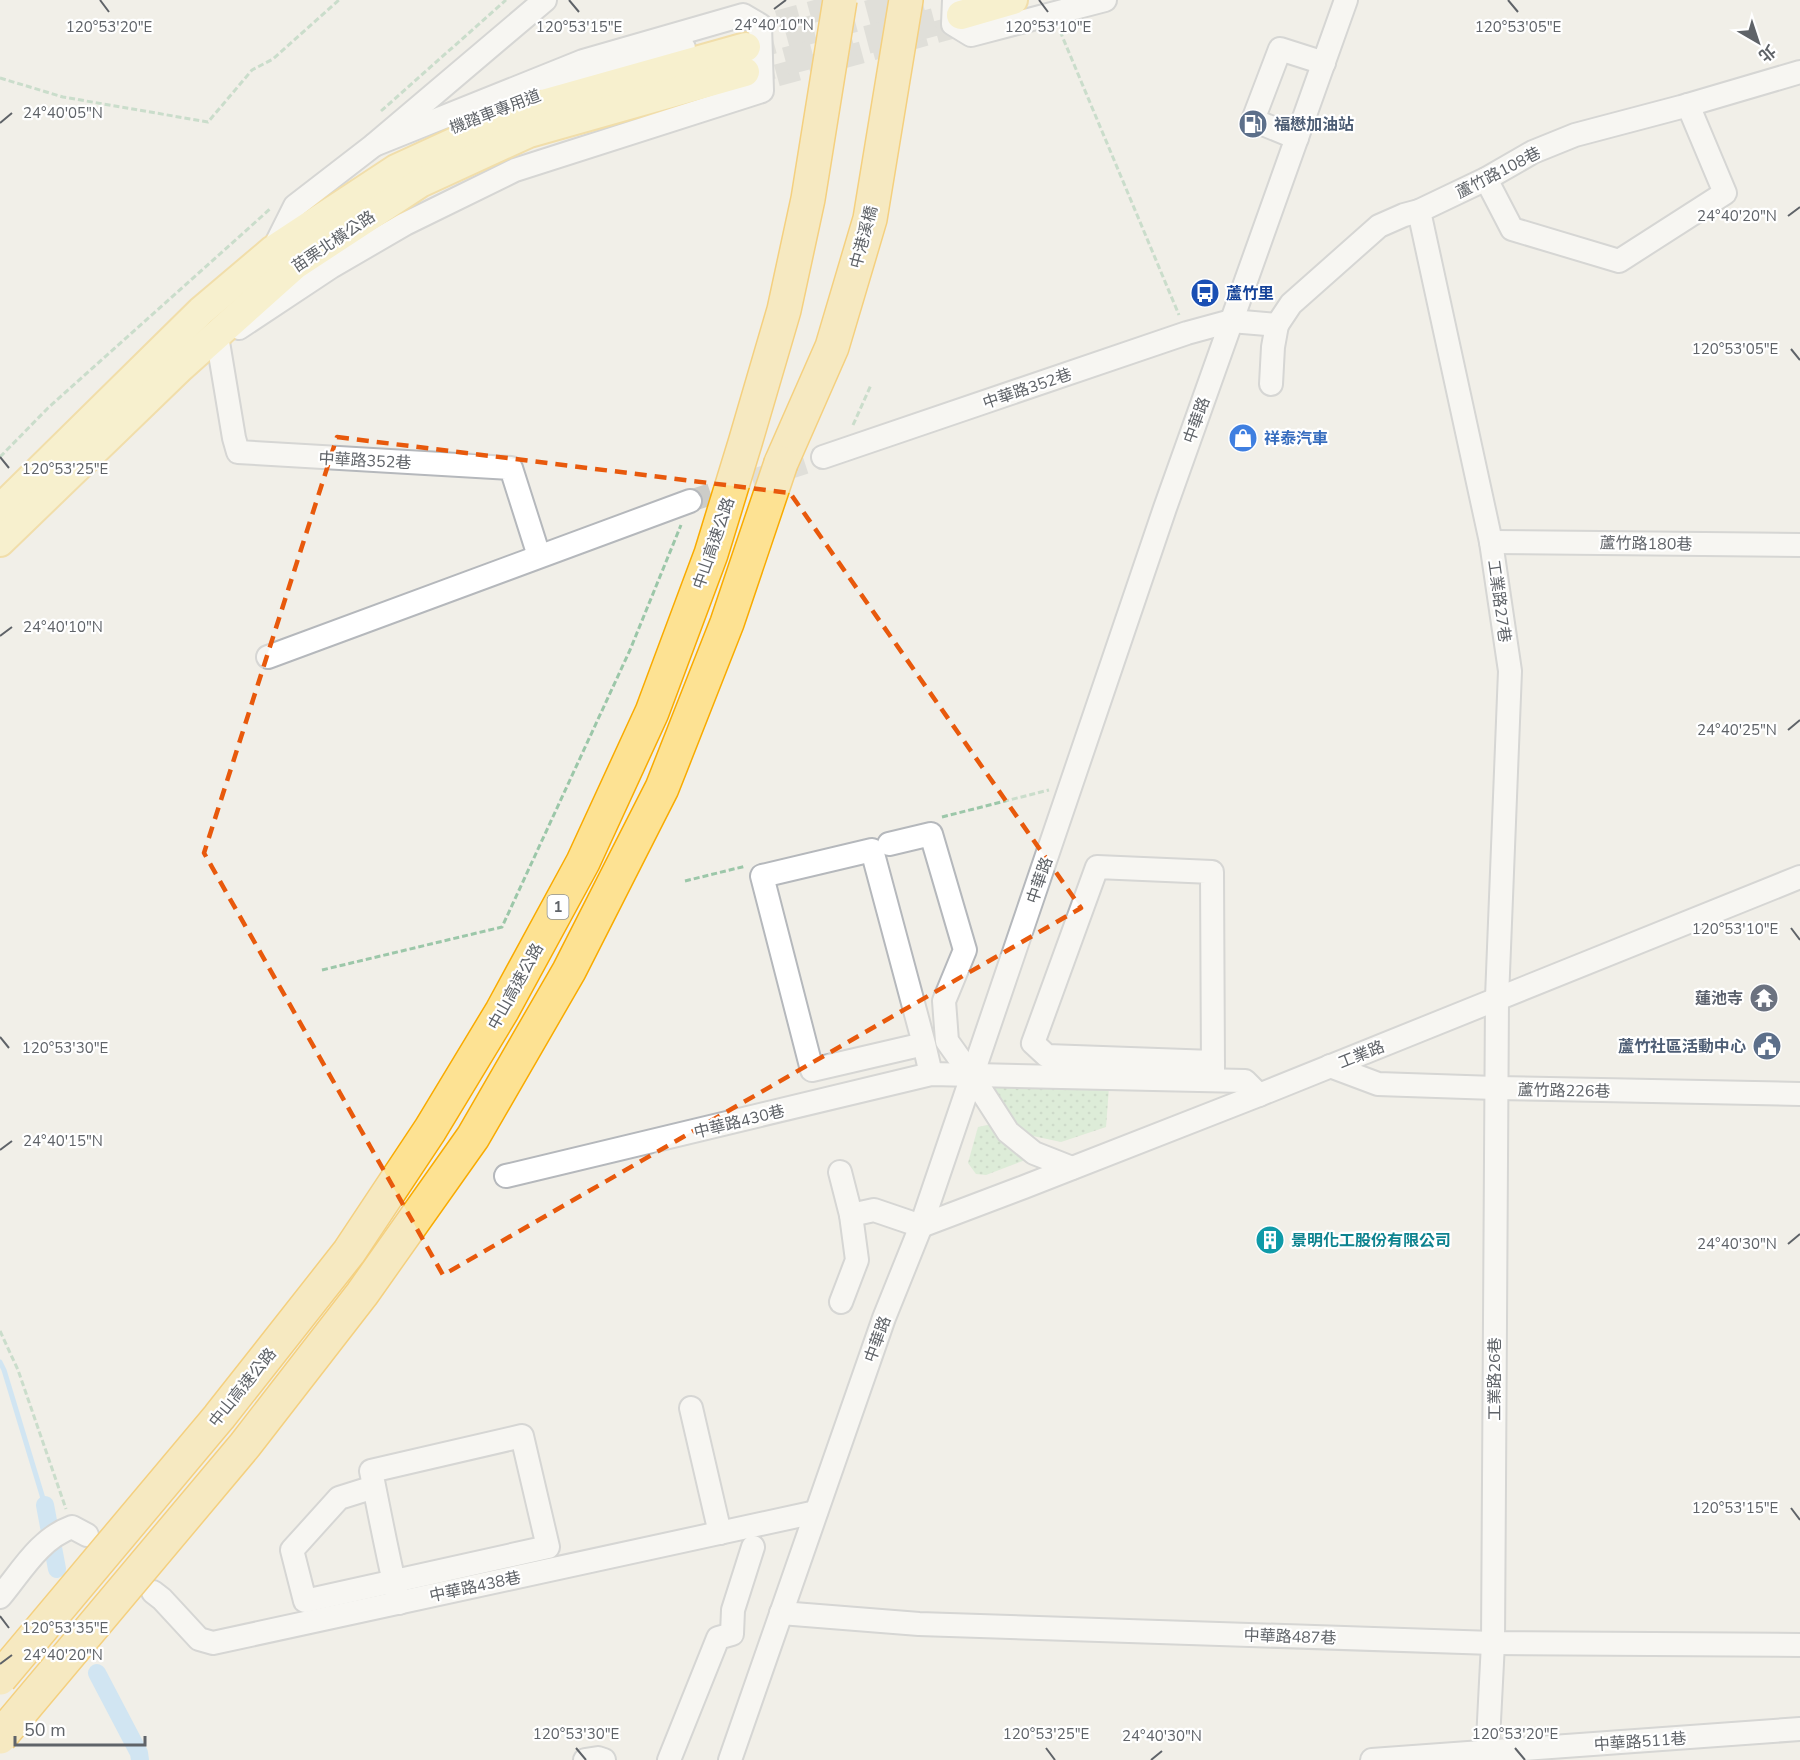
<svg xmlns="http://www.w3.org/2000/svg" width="1800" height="1760" font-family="'Nunito Sans','Noto Sans TC',sans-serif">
  <defs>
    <pattern id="grass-dots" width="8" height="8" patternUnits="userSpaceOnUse" patternTransform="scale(1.5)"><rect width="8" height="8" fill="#c5e8c5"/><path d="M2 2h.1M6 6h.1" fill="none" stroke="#a3c0a4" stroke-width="1.8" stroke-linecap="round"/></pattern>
  </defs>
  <rect width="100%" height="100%" fill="#f1efe8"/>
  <g fill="url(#grass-dots)">
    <path d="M 991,1085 L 1109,1087 L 1106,1127 L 1061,1142 L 1024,1134 L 1005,1115 Z"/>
    <path d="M 992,1124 L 1025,1160 L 986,1175 L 976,1174 L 968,1163 L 978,1127 Z"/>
  </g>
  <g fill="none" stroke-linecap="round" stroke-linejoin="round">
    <path stroke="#aadaff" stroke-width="5" d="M 0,1362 L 4,1370 L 45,1505"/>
    <g stroke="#aadaff" stroke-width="18">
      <path d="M 45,1505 L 57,1569"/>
      <path d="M 97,1673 L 139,1753 L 140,1760"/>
    </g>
    <g stroke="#ccccc8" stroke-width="22" stroke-dasharray="22 11" stroke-linecap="butt">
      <path d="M 746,30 L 852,1"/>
      <path d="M 745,84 L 966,24"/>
      <path d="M 690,501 L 823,457"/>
    </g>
    <g stroke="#ccccc8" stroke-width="28" stroke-dasharray="28 14" stroke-linecap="butt">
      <path d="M 746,47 L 922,0"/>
      <path d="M 745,72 L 961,15"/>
    </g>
    <g stroke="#b5b8bc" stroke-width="26">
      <g id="minor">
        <path d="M 954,0 L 953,24 L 971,35 L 1105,0"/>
        <path d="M 552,89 L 684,48"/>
        <path d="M 1297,138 L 1253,120 L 1280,49 L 1324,63"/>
        <path d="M 1486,179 L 1512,229 L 1619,261 L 1725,193 L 1688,105"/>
        <path d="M 1419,211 L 1491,542 L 1510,671 L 1497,998 L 1493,1643 L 1487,1760"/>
        <path d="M 273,250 L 295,206 L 374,145 L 545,0"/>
        <path d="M 239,328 L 331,267 L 405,224 L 515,170 L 762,91 L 760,25 L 743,15 L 583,61 L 374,145"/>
        <path d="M 218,342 L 234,438 L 238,452 L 511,468 L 539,556"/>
        <path d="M 1271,384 L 1273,347 L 1277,325"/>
        <path d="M 823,457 L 1187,333 L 1231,321 L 1277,325 L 1291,304 L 1379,226 L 1404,215 L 1419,211 L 1486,179 L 1533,152 L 1575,135 L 1681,107 L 1800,72"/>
        <path d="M 1491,542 L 1800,545"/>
        <path d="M 268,657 L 690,501"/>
        <path d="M 889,844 L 931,834 L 965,950 L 944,1001 L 947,1041 L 972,1076 L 1008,1132 L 1034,1153 L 1072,1168"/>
        <path d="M 924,1044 L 812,1070 L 762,876 L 872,850 L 924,1044 L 931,1074"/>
        <path d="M 1213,1062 L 1047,1056 L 1033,1043 L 1097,867 L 1212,872 L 1213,1071 L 1213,1080"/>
        <path d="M 1330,1066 L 1378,1084 L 1495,1088 L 1800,1094"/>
        <path d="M 840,1172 L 851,1215 L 874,1210 L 921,1226 L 1024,1187 L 1259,1095 L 1800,877"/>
        <path d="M 506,1176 L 931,1074 L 1245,1081 L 1259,1095"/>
        <path d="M 841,1302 L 857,1260 L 851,1215"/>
        <path d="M 691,1408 L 720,1533"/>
        <path d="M 374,1487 L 339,1498 L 292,1550 L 305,1601 L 548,1547 L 522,1436 L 371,1471 C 380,1515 388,1559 399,1603"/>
        <path d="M 153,1592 L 162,1599 L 199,1639 L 213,1643 L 816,1512"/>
        <path d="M 0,1597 C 21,1572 39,1539 72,1527 L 87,1535"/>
        <path d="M 781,1613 L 919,1624 L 1493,1643 L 1800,1645"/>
        <path d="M 585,1760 L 598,1758 L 604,1760"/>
        <path d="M 669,1760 L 718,1638 L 732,1634 L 733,1610 L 753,1547"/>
        <path d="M 730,1760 L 884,1318 L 921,1226 L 1165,508 L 1346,0"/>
        <path d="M 1372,1760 L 1800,1729"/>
      </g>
    </g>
    <g stroke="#f2c960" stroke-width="32">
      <g id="major">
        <path d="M 961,15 L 1013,0"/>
        <path d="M 0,509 L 201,311 L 273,250 L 396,169 L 529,108 L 746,47"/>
        <path d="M 0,542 L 181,367 L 295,265 L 420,183 L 529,133 L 745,72"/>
      </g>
    </g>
    <g stroke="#f9ab00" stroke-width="36">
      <path id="highway" d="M 781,463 L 832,347 L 870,219 L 906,0"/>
    </g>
    <g stroke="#9cc7a9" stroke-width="3" stroke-dasharray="6 3" stroke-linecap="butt">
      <path d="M 1060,31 L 1179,315"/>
      <path d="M 0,78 L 63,97 L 208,122 L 252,70 L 273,59 L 339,0"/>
      <path d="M 381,111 L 506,0"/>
      <path d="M 853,425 L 871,385"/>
      <path d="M 0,457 L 48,408 L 270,209"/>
      <path d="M 942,817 L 1049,790"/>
      <path d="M 685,881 L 746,866"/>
      <path d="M 322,970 L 502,927 L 630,650 L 681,525"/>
      <path d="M 0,1331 L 18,1370 L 66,1509"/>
    </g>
    <use href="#minor" stroke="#fff" stroke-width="22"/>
    <use href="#major" stroke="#fff2af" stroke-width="28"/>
    <use href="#highway" stroke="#fde293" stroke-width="33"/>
    <g stroke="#f9ab00" stroke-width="36" stroke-linecap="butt">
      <g id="highway-bridge">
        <path d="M 0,1678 L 219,1417 L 349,1252 L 430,1130 L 502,1011 L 583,862 L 652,712 L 711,554 L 745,443 L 784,310 L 808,199 L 840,0"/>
        <path d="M 0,1737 L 245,1445 L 362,1294 L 473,1137 L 569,971 L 662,788 L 727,623 L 781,463"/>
      </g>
    </g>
    <use href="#highway-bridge" stroke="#fde293" stroke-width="33"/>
  </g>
  <path d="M0 0H1800V1760H0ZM 337,437 L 790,493 L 1081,908 L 443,1275 L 204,853 Z" fill="#f1efe8" fill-opacity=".55" fill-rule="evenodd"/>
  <path fill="none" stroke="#e8590c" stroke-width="4.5" stroke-dasharray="12 8" stroke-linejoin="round" d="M 337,437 L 790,493 L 1081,908 L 443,1275 L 204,853 Z"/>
  <path fill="none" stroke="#5f6368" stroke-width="2" d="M 100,0 L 109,12M 569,0 L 579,12M 1039,0 L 1048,12M 1508,0 L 1518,12M 774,9 L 786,0M 0,123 L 12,113M 1788,216 L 1800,207M 1791,349 L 1800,360M 0,457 L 9,468M 0,636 L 12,627M 1788,730 L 1800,720M 1791,928 L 1800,940M 0,1037 L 9,1048M 0,1150 L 12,1141M 1788,1244 L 1800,1234M 1791,1508 L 1800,1520M 0,1616 L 9,1628M 0,1664 L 12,1655M 576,1748 L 586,1760M 1046,1748 L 1055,1760M 1515,1748 L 1525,1760M 1151,1760 L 1162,1751"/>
  <defs>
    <g id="fuel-disc" transform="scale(1.5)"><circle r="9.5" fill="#5c6f8a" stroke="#fff"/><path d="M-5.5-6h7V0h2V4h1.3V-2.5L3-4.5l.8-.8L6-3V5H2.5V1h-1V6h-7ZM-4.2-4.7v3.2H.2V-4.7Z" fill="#fff"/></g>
    <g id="bus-disc" transform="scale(1.5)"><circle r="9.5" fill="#1a4fb4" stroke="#fff"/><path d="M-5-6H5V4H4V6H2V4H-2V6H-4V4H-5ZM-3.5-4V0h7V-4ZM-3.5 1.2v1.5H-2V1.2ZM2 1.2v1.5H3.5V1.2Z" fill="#fff"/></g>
    <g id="shop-disc" transform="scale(1.5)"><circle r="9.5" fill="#3f7fe0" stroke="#fff"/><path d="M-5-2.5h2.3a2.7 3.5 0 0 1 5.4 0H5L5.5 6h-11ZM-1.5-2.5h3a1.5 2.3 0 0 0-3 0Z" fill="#fff"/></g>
    <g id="temple-disc" transform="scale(1.5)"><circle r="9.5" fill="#6b7280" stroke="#fff"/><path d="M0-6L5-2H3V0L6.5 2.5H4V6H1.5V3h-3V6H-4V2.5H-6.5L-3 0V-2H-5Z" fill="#fff"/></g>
    <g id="civic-disc" transform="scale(1.5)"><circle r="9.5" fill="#5c6f8a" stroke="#fff"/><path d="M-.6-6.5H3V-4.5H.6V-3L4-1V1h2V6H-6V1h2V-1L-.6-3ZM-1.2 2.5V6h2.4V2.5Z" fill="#fff"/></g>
    <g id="building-disc" transform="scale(1.5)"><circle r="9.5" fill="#0f9aa8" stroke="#fff"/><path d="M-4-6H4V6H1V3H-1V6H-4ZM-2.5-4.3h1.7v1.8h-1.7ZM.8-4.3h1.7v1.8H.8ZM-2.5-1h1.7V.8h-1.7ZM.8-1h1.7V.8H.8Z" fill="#fff"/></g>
  </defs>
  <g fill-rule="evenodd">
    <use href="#fuel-disc" x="1253" y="124"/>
    <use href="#bus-disc" x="1205" y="293"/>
    <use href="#shop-disc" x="1243" y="438"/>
    <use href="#temple-disc" x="1764" y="998"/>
    <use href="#civic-disc" x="1767" y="1046"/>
    <use href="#building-disc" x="1270" y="1240"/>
  </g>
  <g text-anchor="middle" stroke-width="4.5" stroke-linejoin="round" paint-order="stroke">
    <rect fill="#fff" stroke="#8f9295" stroke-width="1.5" x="547.5" y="895" width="21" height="24" rx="4.5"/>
    <g font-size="15" font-weight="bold" fill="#5f6368">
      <text x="558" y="912">1</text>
    </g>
    <g font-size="16" fill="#5f6368" stroke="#fff">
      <text transform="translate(495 111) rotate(-21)" y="6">機踏車專用道</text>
      <text transform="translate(1498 172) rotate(-27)" y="6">蘆竹路108巷</text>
      <text transform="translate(863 237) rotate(-75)" y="6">中港溪橋</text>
      <text transform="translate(333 241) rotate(-34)" y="6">苗栗北橫公路</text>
      <text transform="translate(1027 388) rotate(-19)" y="6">中華路352巷</text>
      <text transform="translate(1196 420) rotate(-70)" y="6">中華路</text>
      <text transform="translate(365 460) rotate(3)" y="6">中華路352巷</text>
      <text transform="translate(713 543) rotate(-71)" y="6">中山高速公路</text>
      <text transform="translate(1646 543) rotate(1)" y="6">蘆竹路180巷</text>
      <text transform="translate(1500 601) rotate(82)" y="6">工業路27巷</text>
      <text transform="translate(1039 880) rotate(-71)" y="6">中華路</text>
      <text transform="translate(515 986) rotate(-61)" y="6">中山高速公路</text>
      <text transform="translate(1361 1054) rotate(-22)" y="6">工業路</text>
      <text transform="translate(1564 1090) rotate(1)" y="6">蘆竹路226巷</text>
      <text transform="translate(739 1121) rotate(-14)" y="6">中華路430巷</text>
      <text transform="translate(877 1339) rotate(-70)" y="6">中華路</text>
      <text transform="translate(1494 1379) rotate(-90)" y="6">工業路26巷</text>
      <text transform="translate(242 1387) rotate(-51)" y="6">中山高速公路</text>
      <text transform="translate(475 1586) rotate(-12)" y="6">中華路438巷</text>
      <text transform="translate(1290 1636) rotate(2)" y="6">中華路487巷</text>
      <text transform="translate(1640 1741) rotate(-4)" y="6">中華路511巷</text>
    </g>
    <g font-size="16" font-weight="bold" fill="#4e5e75" stroke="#fff" text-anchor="start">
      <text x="1274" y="130">福懋加油站</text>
      <text x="1746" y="1052" text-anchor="end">蘆竹社區活動中心</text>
    </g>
    <g font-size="16" font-weight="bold" fill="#164399" stroke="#fff" text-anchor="start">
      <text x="1226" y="299">蘆竹里</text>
    </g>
    <g font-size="16" font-weight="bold" fill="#366cbe" stroke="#fff" text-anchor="start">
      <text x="1264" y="444">祥泰汽車</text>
    </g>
    <g font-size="16" font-weight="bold" fill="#5b616d" stroke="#fff" text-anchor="end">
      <text x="1743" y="1004">蓮池寺</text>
    </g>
    <g font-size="16" font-weight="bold" fill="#0d838f" stroke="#fff" text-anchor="start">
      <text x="1291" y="1246">景明化工股份有限公司</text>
    </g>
  </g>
  <g font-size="15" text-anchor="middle" fill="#5f6368" stroke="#fff" stroke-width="4.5" stroke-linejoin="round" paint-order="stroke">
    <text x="774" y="30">24°40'10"N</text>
    <text x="1048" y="32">120°53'10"E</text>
    <text x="1518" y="32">120°53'05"E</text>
    <text x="109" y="32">120°53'20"E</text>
    <text x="579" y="32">120°53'15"E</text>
    <text x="63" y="118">24°40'05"N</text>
    <text x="1737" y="221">24°40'20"N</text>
    <text x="1735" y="354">120°53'05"E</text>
    <text x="65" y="474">120°53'25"E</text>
    <text x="63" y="632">24°40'10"N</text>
    <text x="1737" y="735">24°40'25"N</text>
    <text x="1735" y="934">120°53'10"E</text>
    <text x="65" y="1053">120°53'30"E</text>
    <text x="63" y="1146">24°40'15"N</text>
    <text x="1737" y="1249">24°40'30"N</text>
    <text x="1735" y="1513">120°53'15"E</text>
    <text x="65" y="1633">120°53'35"E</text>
    <text x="63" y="1660">24°40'20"N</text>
    <text x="576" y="1739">120°53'30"E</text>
    <text x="1046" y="1739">120°53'25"E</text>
    <text x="1515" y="1739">120°53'20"E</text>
    <text x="1162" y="1741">24°40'30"N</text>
  </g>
  <g transform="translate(1758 42) rotate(141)" stroke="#ffffff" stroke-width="4.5" paint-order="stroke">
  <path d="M0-4.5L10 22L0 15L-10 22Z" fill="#5f6368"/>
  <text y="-9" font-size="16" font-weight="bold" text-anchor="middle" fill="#5f6368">北</text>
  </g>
  <path d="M15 1736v9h130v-9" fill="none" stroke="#5f6368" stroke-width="3"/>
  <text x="24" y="1736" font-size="18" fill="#5f6368" stroke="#ffffff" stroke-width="4.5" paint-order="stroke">50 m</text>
</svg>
